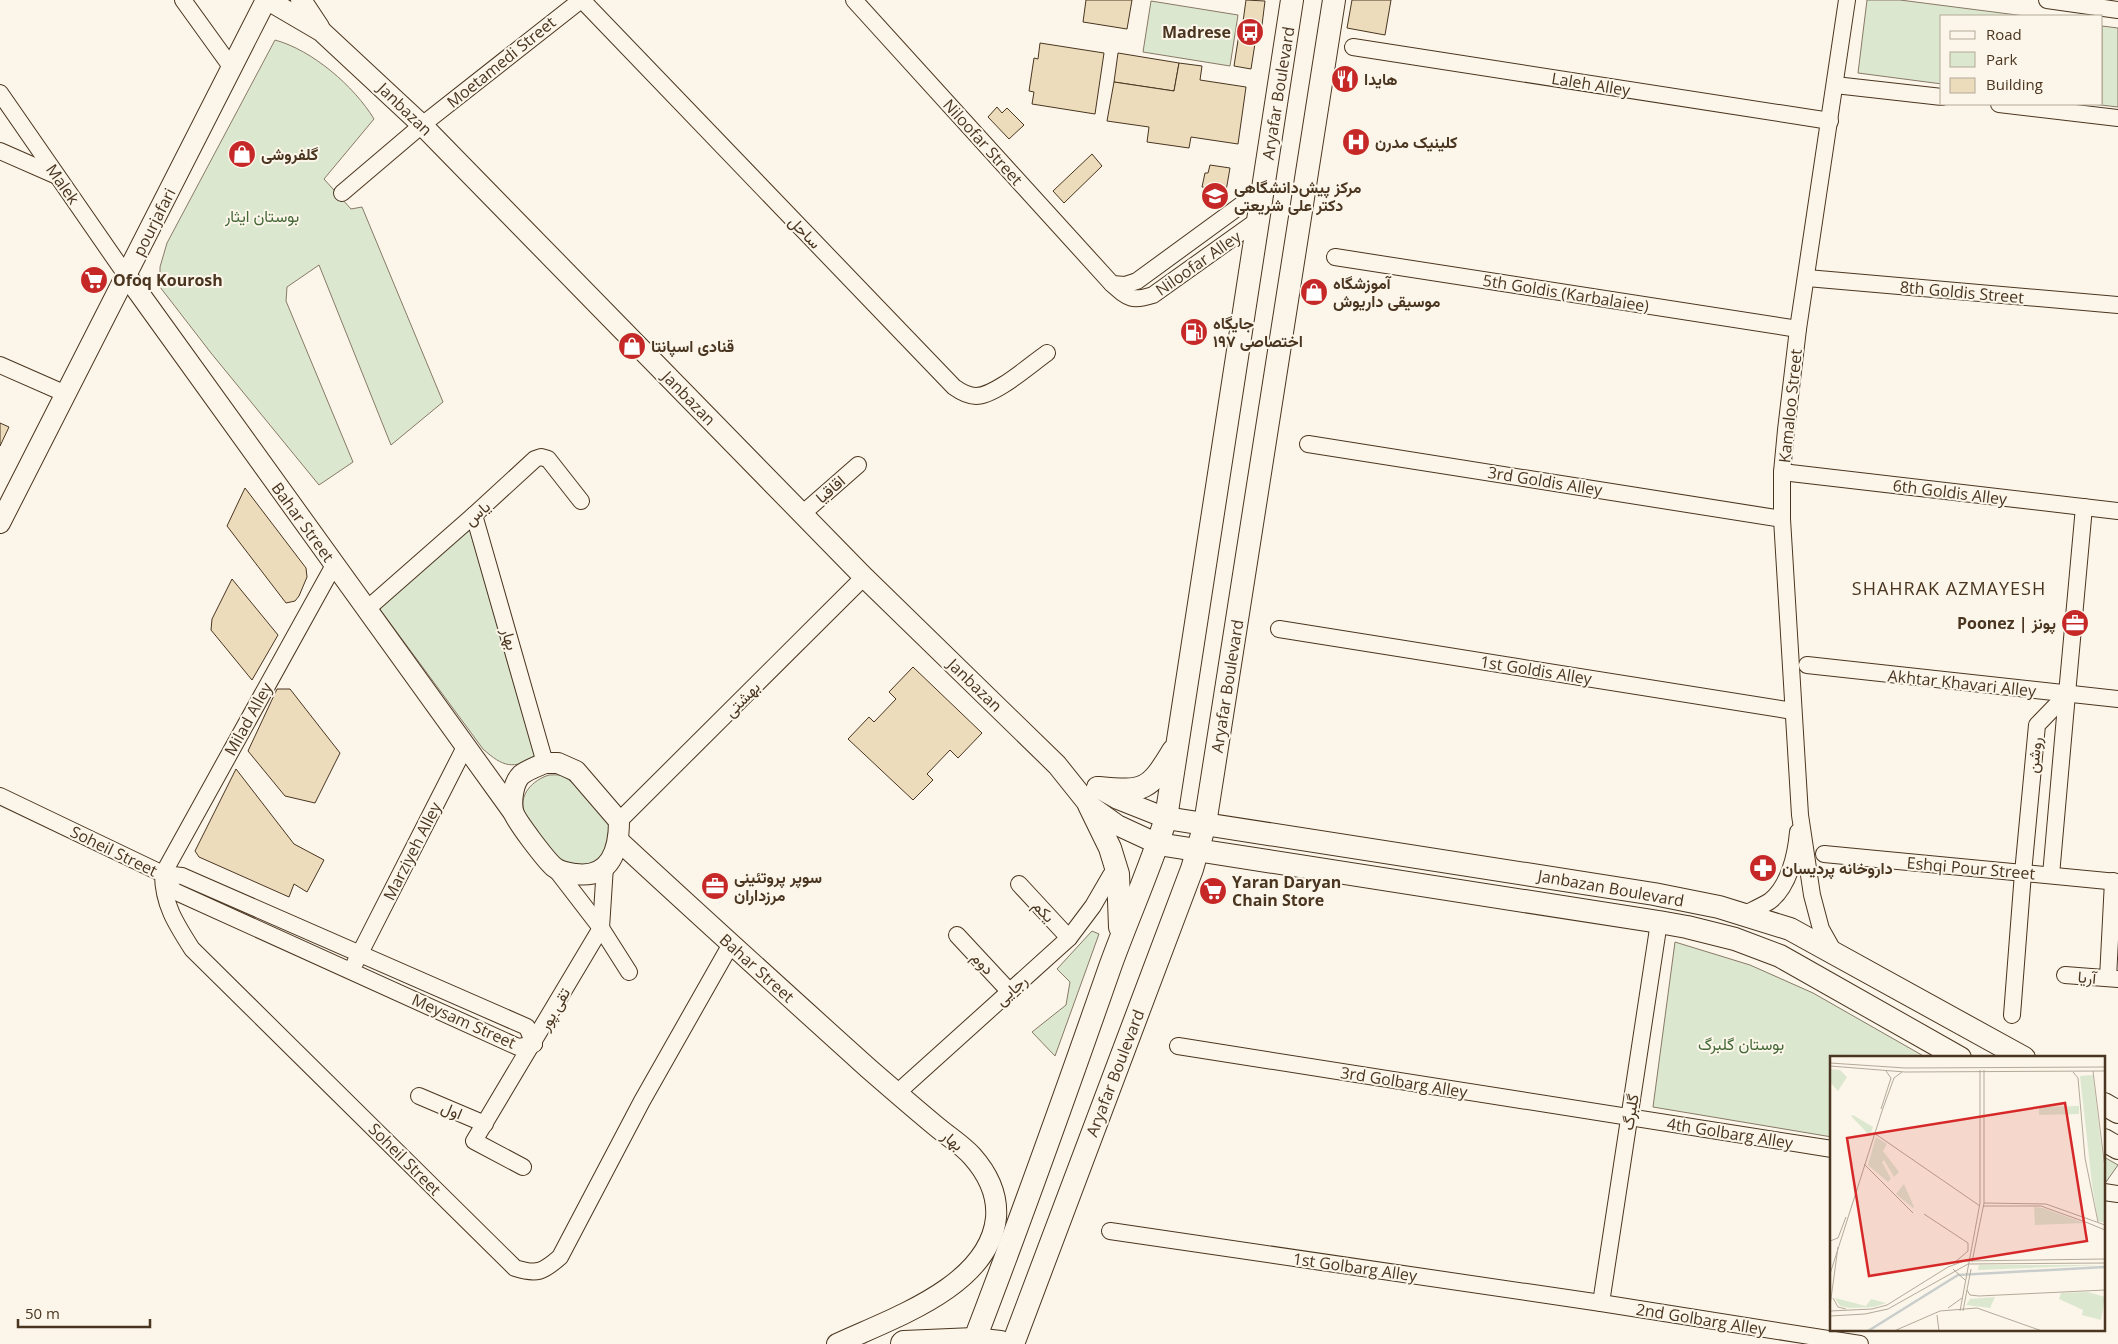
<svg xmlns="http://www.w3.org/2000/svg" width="2118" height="1344" font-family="'Open Sans',Vazirmatn,sans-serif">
  <rect width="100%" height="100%" fill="#fbf6e9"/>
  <g fill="#dce7d0" stroke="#887966">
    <path d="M 1867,0 L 1900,0 L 2025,16 L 1942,16 L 1942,84 L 1858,73 Z"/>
    <path d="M 1151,1 L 1238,15 L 1230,66 L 1143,52 Z"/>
    <path d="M 2102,26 L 2118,28 L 2118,107 L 2092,104 L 2102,104 Z"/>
    <path d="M 275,40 C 312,50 354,86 374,119 L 324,179 L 351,209 L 362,207 L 443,402 L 391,445 L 319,265 L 287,287 L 286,301 L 353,462 L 319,485 L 211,353 L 160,287 L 160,267 L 167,243 Z"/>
    <path d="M 470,529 L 537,756 C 513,770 503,767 483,749 L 379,608 Z"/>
    <path d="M 549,775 C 554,775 560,774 564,777 C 574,781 604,813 608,824 C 614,837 607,857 594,863 C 588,867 572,868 565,865 C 556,860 548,848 542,839 C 537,832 528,823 525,814 C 517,795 533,780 549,775 Z"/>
    <path d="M 1092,931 L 1099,934 L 1055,1056 L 1032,1032 L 1066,1005 L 1070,982 L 1057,969 Z"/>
    <path d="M 1675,942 L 1750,965 L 1813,993 L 1927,1058 L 1832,1058 L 1832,1137 L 1653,1107 Z"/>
    <path d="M 2104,1157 L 2118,1165 L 2106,1182 L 2104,1181 Z"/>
  </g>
  <g fill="#ecdcbc" stroke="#4a3520">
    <path d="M 1086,0 L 1132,0 L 1127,29 L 1083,22 Z"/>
    <path d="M 1246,0 L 1265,1 L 1262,25 L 1256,24 L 1255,31 L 1242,29 Z"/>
    <path d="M 1352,0 L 1391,0 L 1385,35 L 1347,28 Z"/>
    <path d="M 1239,34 L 1256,37 L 1251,69 L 1234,66 Z"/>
    <path d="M 1040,43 L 1104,53 L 1095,114 L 1032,104 L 1034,92 L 1029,91 L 1034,58 L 1038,59 Z"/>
    <path d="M 1118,53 L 1179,63 L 1174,91 L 1114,82 Z"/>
    <path d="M 1179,63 L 1202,66 L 1200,80 L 1246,87 L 1238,144 L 1191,137 L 1189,148 L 1147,142 L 1149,127 L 1107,121 L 1114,82 L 1174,91 Z"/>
    <path d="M 997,107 L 1002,113 L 1007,108 L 1024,125 L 1009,139 L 988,117 Z"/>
    <path d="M 1092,154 L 1102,166 L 1064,203 L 1053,191 Z"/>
    <path d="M 1210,165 L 1230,168 L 1226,191 L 1202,187 L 1205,173 L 1208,173 Z"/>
    <path d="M 0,423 L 9,427 L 0,446 Z"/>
    <path d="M 245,488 L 306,568 L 307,577 L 299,596 L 295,601 L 286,603 L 227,526 Z"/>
    <path d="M 232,579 L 278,635 L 252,680 L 211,630 L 212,619 Z"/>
    <path d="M 913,667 L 982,733 L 958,758 L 950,750 L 927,774 L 933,780 L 913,800 L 848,739 L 869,717 L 874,722 L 896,699 L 889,692 Z"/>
    <path d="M 277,689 L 290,689 L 340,753 L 315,803 L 285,796 L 248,751 Z"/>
    <path d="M 236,769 L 294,844 L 324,860 L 307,892 L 294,884 L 289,897 L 199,857 L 195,851 Z"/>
  </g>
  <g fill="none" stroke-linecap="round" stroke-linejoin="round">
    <g stroke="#4a3520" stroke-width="18">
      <g id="minor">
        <path d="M 183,0 L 232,68"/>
        <path d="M 582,0 L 954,387 C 961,392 968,396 976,396 C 995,396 1030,365 1047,353"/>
        <path d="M 854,0 L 1112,284 C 1128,298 1131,302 1153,295 L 1258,220"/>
        <path d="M 2047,0 L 2118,10"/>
        <path d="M 1353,47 L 1830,121"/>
        <path d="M 1835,85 L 1942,97"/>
        <path d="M 0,93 L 126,275"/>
        <path d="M 1999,104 L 2118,118"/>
        <path d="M 0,151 L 57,176"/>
        <path d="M 342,193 L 422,125 L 581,0"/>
        <path d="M 1335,257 L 1798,329"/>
        <path d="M 1807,278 L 2118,305"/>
        <path d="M 1112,284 L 1125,285 L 1137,281 L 1263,189"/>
        <path d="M 0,365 L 66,394"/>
        <path d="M 1308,444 L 1782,519"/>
        <path d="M 1782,472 L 2118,511"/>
        <path d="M 802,514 L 858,465"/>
        <path d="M 474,515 L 545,763"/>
        <path d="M 367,609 L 474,515 L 535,459 L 541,457 L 548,459 L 581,501"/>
        <path d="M 1279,629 L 1793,711"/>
        <path d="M 1807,665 L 2118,699"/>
        <path d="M 0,796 L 163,874 C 163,904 176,924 192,949 L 515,1268 C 537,1275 543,1272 560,1257 L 642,1101 L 731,944"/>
        <path d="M 619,821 L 864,577"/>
        <path d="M 1824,854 L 2118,882"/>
        <path d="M 554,867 L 601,928 L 629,972"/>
        <path d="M 163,874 L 174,891 L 518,1047 L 534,1044"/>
        <path d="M 163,874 L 182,876 L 527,1027 L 534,1044"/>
        <path d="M 163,874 L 334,565"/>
        <path d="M 2051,875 L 2067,694"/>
        <path d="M 1019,884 L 1069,938"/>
        <path d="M 1745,914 C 1753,910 1762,906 1770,901 C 1789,886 1796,855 1798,832"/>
        <path d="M 957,935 L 1010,992"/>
        <path d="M 1835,954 L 1821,929 L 1812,895 L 1800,815 L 1782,519 L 1782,472 L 1786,430 L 1798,329 L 1847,0"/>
        <path d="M 355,963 L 465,747"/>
        <path d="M 2065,975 L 2118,979"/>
        <path d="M 2108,978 L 2113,881"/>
        <path d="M 2012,1015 L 2023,873 L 2037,725 L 2067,694 L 2084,507"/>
        <path d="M 1178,1046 L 1832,1149"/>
        <path d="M 897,1093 L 1069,938 L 1093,906 L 1111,875"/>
        <path d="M 419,1096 L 485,1124"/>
        <path d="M 523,1167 L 474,1141 L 601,928 L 605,866"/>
        <path d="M 2104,1192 L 2118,1194"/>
        <path d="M 1110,1231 L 1601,1303 L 1860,1344"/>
        <path d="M 1601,1303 L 1659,922"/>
      </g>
    </g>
    <g stroke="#4a3520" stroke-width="22">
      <g id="tertiary">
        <path d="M 268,0 L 321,31 L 422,125 L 864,577 L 1057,765 L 1089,805 L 1117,825 L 1158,844"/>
        <path d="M 301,0 L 319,27"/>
        <path d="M 126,275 L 513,812"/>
        <path d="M 0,523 L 266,0"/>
        <path d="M 545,763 L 558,763 L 576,771 L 619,821 C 619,849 611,879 575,874 C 568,873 560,872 554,867 C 546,860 515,820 513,811 C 511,801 513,783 521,775 C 527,770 538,766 545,763 Z"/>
        <path d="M 1097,787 L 1118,799 L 1166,818"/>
        <path d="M 619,841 C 701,917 785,993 868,1068 C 891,1088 914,1108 937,1127 C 949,1137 962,1145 972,1156 C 988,1174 998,1194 996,1218 C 989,1287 890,1319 837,1344"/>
      </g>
    </g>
    <g stroke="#4a3520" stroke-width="24">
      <g id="secondary">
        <path d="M 1099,788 C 1144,792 1149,791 1173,751"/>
        <path d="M 1089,805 L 1110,848 L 1118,874 L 1120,927"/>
        <path d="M 1166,818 L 1654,894 L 1719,907 L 1790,929 L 2024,1058"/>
        <path d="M 1158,844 L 1659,922 L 1687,927 L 1735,939 L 1780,956 L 1960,1058"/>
        <path d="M 2104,1104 L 2118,1112"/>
        <path d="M 2104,1140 L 2118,1148"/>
        <path d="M 973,1344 C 1021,1219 1066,1093 1110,967 C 1128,917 1150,869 1166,818 L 1292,0"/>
        <path d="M 1013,1344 L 1192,869 L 1205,824 L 1334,0"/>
      </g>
    </g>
    <g stroke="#4a3520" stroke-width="28">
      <path id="trunk" d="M 904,1344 L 974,1341 L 1000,1344"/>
    </g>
    <use href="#minor" stroke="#fbf6e9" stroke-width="16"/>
    <use href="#tertiary" stroke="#fbf6e9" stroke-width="20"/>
    <use href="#secondary" stroke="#fbf6e9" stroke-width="22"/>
    <use href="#trunk" stroke="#fbf6e9" stroke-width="26"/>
  </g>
  <defs>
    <g id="bus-disc" transform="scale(1.4375)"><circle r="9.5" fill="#c62828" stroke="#fbf6e9"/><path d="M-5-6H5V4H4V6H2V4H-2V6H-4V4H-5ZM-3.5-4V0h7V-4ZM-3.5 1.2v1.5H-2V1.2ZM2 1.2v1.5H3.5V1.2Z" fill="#fff"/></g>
    <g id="restaurant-disc" transform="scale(1.4375)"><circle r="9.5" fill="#c62828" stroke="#fbf6e9"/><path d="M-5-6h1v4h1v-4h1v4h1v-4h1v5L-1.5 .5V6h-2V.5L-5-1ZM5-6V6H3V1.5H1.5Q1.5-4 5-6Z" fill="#fff"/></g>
    <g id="hospital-disc" transform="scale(1.4375)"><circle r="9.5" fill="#c62828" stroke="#fbf6e9"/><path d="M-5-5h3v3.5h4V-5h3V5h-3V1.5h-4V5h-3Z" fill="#fff"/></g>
    <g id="shop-disc" transform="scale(1.4375)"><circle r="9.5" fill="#c62828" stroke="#fbf6e9"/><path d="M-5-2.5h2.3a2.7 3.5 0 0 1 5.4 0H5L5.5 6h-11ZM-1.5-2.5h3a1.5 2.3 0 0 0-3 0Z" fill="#fff"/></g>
    <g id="school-disc" transform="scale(1.4375)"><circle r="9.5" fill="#c62828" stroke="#fbf6e9"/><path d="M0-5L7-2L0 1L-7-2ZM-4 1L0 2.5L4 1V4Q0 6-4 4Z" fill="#fff"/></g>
    <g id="supermarket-disc" transform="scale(1.4375)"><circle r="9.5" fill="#c62828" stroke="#fbf6e9"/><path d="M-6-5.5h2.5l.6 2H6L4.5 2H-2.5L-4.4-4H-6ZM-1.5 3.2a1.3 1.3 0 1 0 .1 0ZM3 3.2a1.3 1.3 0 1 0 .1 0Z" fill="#fff"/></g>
    <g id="fuel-disc" transform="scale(1.4375)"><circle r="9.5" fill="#c62828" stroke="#fbf6e9"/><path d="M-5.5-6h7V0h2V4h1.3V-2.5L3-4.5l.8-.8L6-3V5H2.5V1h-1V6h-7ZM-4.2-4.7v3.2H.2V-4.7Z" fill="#fff"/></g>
    <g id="office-disc" transform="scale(1.4375)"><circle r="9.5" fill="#c62828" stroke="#fbf6e9"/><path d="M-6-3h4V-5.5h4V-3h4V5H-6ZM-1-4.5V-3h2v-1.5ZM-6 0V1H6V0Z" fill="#fff"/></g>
    <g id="pharmacy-disc" transform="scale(1.4375)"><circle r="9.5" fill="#c62828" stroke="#fbf6e9"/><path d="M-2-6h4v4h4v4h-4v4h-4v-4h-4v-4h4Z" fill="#fff"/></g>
  </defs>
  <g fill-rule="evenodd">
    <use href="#bus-disc" x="1250" y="32"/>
    <use href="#restaurant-disc" x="1345" y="79"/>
    <use href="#hospital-disc" x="1356" y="142"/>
    <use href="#shop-disc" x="242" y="154"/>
    <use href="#school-disc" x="1215" y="196"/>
    <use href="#supermarket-disc" x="94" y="280"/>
    <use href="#shop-disc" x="1314" y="292"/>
    <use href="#fuel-disc" x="1194" y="332"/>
    <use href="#shop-disc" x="632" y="346"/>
    <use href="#office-disc" x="2075" y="623"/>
    <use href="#pharmacy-disc" x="1763" y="868"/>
    <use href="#office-disc" x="715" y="886"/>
    <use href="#supermarket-disc" x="1213" y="891"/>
  </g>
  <g text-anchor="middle" stroke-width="4" stroke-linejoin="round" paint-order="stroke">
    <g font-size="16" font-weight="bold" fill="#4a3520" stroke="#fbf6e9" text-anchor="start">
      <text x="1231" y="38" text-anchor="end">Madrese</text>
      <text x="1364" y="85">هایدا</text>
      <text x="1375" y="148">کلینیک مدرن</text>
      <text x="261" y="160">گلفروشی</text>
      <text x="1234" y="193">مرکز پیش‌دانشگاهی<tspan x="1234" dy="18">دکتر علی شریعتی</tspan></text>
      <text x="113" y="286">Ofoq Kourosh</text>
      <text x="1333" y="289">آموزشگاه<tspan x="1333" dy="18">موسیقی داریوش</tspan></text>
      <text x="1213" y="329">جایگاه<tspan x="1213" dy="18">اختصاصی ۱۹۷</tspan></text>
      <text x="651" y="352">قنادی اسپانتا</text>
      <text x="2056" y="629" text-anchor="end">Poonez | پونز</text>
      <text x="1782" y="874">داروخانه پردیسان</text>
      <text x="734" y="883">سوپر پروتئینی<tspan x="734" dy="18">مرزداران</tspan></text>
      <text x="1232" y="888">Yaran Daryan<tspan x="1232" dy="18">Chain Store</tspan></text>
    </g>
    <g font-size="16" fill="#4a3520" stroke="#fbf6e9">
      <text transform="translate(501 62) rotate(-39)" y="6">Moetamedi Street</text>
      <text transform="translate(1591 84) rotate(9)" y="6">Laleh Alley</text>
      <text transform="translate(1278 93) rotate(-81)" y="6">Aryafar Boulevard</text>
      <text transform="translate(405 109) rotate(44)" y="6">Janbazan</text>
      <text transform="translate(983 142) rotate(48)" y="6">Niloofar Street</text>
      <text transform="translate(63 184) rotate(55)" y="6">Malek</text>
      <text transform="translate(154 222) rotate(-63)" y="6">pourjafari</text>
      <text transform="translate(805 232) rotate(46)" y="6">ساحل</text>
      <text transform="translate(1198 263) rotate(-35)" y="6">Niloofar Alley</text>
      <text transform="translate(1962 292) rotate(5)" y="6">8th Goldis Street</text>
      <text transform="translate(1566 293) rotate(9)" y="6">5th Goldis (Karbalaiee)</text>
      <text transform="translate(689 398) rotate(46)" y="6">Janbazan</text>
      <text transform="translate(1790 406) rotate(-84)" y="6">Kamaloo Street</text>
      <text transform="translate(1545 481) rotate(9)" y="6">3rd Goldis Alley</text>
      <text transform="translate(830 489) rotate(-41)" y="6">اقاقیا</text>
      <text transform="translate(1950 492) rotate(7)" y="6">6th Goldis Alley</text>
      <text transform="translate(477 513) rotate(-42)" y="6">یاس</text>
      <text transform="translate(303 522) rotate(54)" y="6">Bahar Street</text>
      <text transform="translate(510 639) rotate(74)" y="6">بهار</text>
      <text transform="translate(1536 670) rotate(9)" y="6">1st Goldis Alley</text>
      <text transform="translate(1962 683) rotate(6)" y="6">Akhtar Khavari Alley</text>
      <text transform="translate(975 685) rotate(44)" y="6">Janbazan</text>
      <text transform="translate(1227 686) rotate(-81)" y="6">Aryafar Boulevard</text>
      <text transform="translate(742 699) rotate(-45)" y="6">بهشتی</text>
      <text transform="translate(248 719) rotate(-61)" y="6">Milad Alley</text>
      <text transform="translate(2034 755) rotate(-84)" y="6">روشن</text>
      <text transform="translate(114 851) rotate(26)" y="6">Soheil Street</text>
      <text transform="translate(412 851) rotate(-63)" y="6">Marziyeh Alley</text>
      <text transform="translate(1971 868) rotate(5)" y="6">Eshqi Pour Street</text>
      <text transform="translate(1611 888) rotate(10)" y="6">Janbazan Boulevard</text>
      <text transform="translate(1044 911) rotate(47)" y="6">یکم</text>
      <text transform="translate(983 963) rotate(47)" y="6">دوم</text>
      <text transform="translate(757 968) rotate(42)" y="6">Bahar Street</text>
      <text transform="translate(2087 977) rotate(5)" y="6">آریا</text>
      <text transform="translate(1011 990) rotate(-42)" y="6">رجایی</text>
      <text transform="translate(554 1009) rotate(-60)" y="6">تقی پور</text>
      <text transform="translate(464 1021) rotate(24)" y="6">Meysam Street</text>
      <text transform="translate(1115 1073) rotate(-69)" y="6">Aryafar Boulevard</text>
      <text transform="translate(1404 1082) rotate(9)" y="6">3rd Golbarg Alley</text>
      <text transform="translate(452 1110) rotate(23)" y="6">اول</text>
      <text transform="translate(1630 1112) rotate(-81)" y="6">گلبرگ</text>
      <text transform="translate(1730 1133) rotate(9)" y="6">4th Golbarg Alley</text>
      <text transform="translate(953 1140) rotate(40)" y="6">بهار</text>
      <text transform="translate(405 1159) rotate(45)" y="6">Soheil Street</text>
      <text transform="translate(1355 1267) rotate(8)" y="6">1st Golbarg Alley</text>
      <text transform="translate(1701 1319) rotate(9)" y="6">2nd Golbarg Alley</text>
    </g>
    <g font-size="16" fill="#436837" stroke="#fbf6e9">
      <text x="262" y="222">بوستان ایثار</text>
      <text x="1741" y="1050">بوستان گلبرگ</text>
    </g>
    <g font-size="18" letter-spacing="1" fill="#4a3520" stroke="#fbf6e9">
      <text x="1949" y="595">SHAHRAK AZMAYESH</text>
    </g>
  </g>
  <g transform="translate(1830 1056)">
    <rect width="275" height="275" fill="#fbf6e9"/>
    <path d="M 0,13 L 10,14 L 17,21 L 8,35 L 0,26 ZM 263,19 L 275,122 L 275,167 L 268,165 L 262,128 L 250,20 ZM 249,50 L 249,58 L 209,59 L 209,51 ZM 23,59 L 43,71 L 40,80 L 21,60 ZM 46,81 L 57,88 L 53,95 L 69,116 L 64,121 L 54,104 L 52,106 L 61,123 L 58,126 L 38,109 ZM 74,128 L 84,151 L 83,152 L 66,138 ZM 204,151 L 213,152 L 254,167 L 205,169 ZM 149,209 L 273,209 L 148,214 ZM 258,236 L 275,241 L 271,264 L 252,259 L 253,254 L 229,243 L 231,237 ZM 165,241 L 160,252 L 136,249 L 140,243 ZM 5,242 L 36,250 L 41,243 L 56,247 L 44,251 L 20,252 L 10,250 Z" fill="#dce7d0"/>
    <path fill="none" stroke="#c9cecd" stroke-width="2.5" d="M 38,275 L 128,219 L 275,211"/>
    <path fill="none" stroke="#b4a999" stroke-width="1" d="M 0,7 L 75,12 L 275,11M 0,10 L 75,16 L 275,15M 263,15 L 275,113M 243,16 L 248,22 L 255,102 L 268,166M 51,53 L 61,22 L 56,15M 44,77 L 150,150M 34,108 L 83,157M 154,147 L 216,148 L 275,169M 153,150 L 211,150 L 258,167M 94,158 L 138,187 L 138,195 L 124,207M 258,167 L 275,174M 0,185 L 8,182 L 16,161M 142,206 L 154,147 L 154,14M 123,213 L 135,224M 0,218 L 52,55 L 64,22 L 72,16M 137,234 L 140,239 L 149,240 L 275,234M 3,242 L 8,251 L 16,253M 0,250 L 8,191M 118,252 L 132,242M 0,255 L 42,253 L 57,249 L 118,211 L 134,205 L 275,203M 130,255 L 150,147 L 150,14M 133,255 L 141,213M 107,259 L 109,275M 0,260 L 35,258 L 58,253 L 138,208 L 275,207M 64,275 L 110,255 L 147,252 L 212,275"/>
    <path fill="#d62828" fill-opacity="0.15" stroke="#d62828" stroke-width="2.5" d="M 235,47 L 257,185 L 39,220 L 17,82 Z"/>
    <rect width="275" height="275" fill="none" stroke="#4a3520" stroke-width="2.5"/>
  </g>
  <rect x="1940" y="15" width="162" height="90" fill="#fbf6e9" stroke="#b4a999"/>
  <rect x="1950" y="31" width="25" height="8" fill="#fbf6e9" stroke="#b4a999"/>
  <text x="1986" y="40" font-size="15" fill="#4a3520">Road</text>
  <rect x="1950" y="52" width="25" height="15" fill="#dce7d0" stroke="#b4a999"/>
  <text x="1986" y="65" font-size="15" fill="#4a3520">Park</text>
  <rect x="1950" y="78" width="25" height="15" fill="#ecdcbc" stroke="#b4a999"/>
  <text x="1986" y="90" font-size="15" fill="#4a3520">Building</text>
  <path d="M18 1319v8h132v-8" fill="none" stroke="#4a3520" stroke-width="2.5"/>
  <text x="25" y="1319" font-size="15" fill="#4a3520" stroke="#fbf6e9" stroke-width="4" paint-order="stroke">50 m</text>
</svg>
